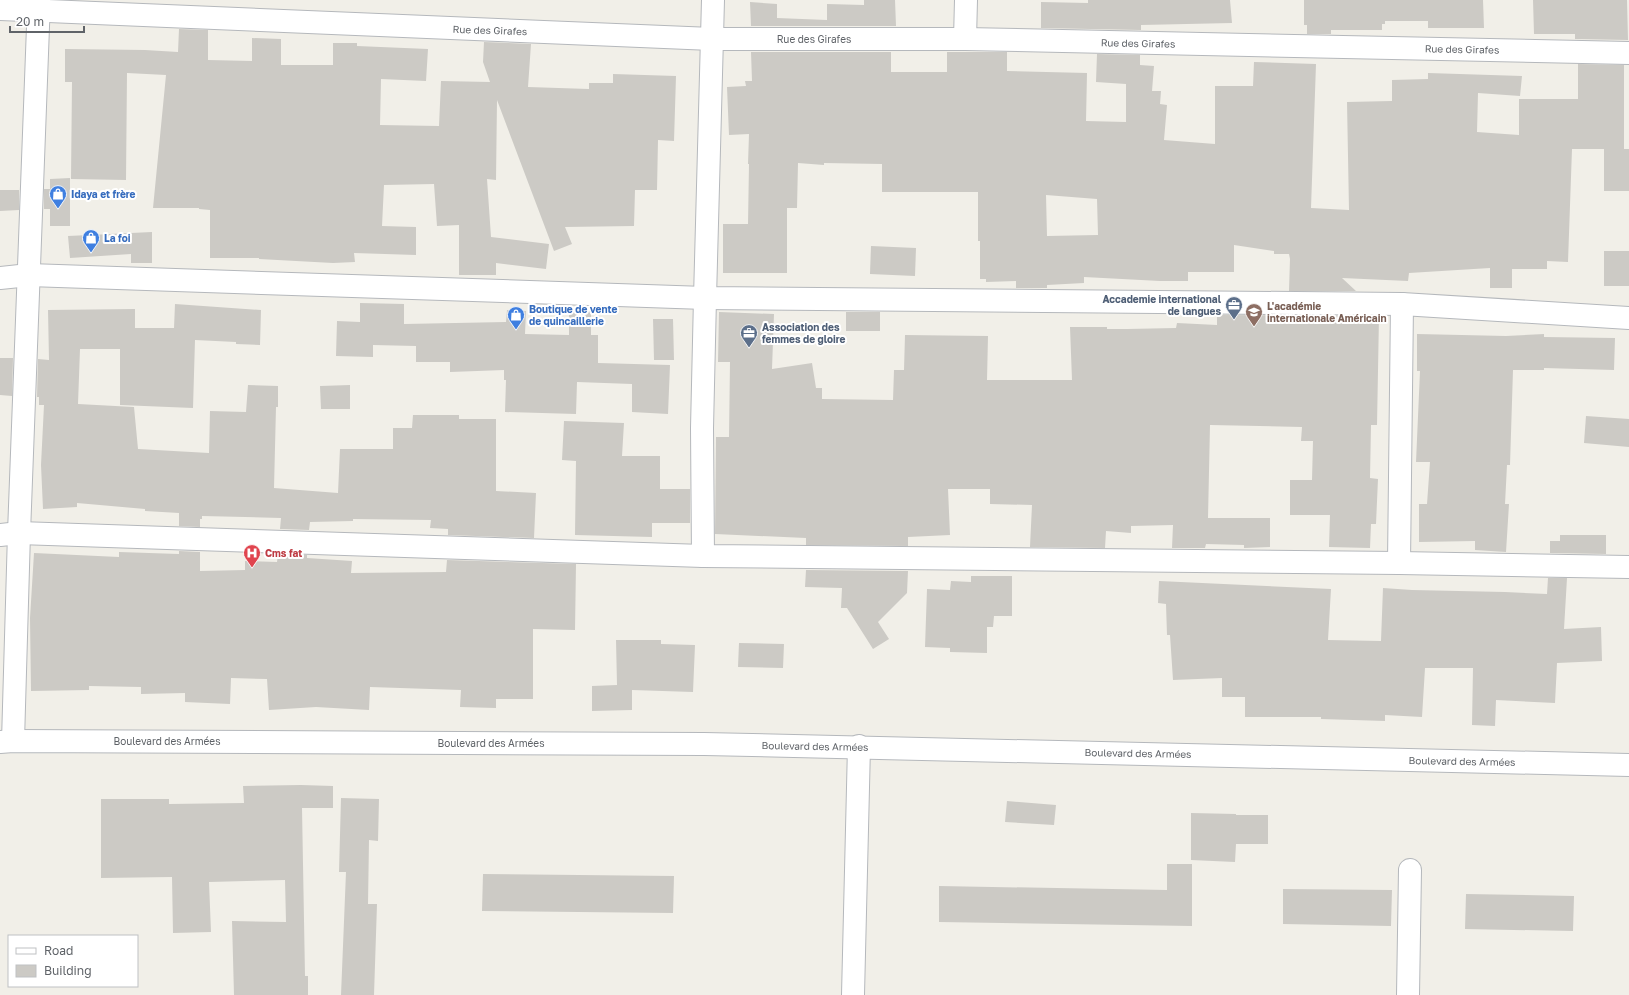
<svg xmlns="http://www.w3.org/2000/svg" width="1629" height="995" font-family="'Golos Text',sans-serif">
  <rect width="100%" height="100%" fill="#f1efe8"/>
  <g fill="#cccac5" fill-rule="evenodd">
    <path d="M 864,0 L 895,0 L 896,26 L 751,26 L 750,2 L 777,4 L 777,18 L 827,20 L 827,4 L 864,5 Z"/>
    <path d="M 1088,0 L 1230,0 L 1232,23 L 1141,25 L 1141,30 L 1041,28 L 1041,2 L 1088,3 Z"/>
    <path d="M 1304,0 L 1483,0 L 1484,28 L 1428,28 L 1428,21 L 1385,21 L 1385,24 L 1382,24 L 1382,30 L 1331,30 L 1331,34 L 1307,34 L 1307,25 L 1304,25 Z"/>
    <path d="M 1533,0 L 1627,0 L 1628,40 L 1575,39 L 1575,34 L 1534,34 Z"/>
    <path d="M 179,29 L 208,30 L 208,60 L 252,61 L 252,38 L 281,39 L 281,65 L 333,65 L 333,43 L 357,43 L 357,46 L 428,49 L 426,81 L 381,79 L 380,125 L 439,126 L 441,81 L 490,82 L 483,62 L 484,42 L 531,44 L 528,87 L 589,89 L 589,83 L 613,83 L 613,74 L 676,76 L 674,141 L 658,140 L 657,190 L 635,190 L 634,226 L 565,227 L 572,244 L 554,251 L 497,100 L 496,180 L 487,179 L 491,237 L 549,244 L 546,269 L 496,263 L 496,275 L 459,275 L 459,225 L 437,226 L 434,184 L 384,185 L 382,226 L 416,227 L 416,255 L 354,253 L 355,262 L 333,263 L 259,259 L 259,258 L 210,258 L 210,210 L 199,209 L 199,208 L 153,208 L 166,75 L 127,73 L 126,180 L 71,179 L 72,82 L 65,82 L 65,49 L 145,50 L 178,52 Z"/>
    <path d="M 751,52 L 891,52 L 891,72 L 947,72 L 947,52 L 1007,52 L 1007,71 L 1087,73 L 1086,121 L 1126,122 L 1126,84 L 1096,82 L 1097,54 L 1140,55 L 1140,65 L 1154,66 L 1152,91 L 1161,91 L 1160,104 L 1167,105 L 1164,140 L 1215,144 L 1215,86 L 1253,86 L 1254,62 L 1316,64 L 1311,208 L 1349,210 L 1347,102 L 1392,101 L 1392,80 L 1428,79 L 1428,73 L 1522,76 L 1520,96 L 1478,93 L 1477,132 L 1519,135 L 1519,99 L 1578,99 L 1578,64 L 1624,65 L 1624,149 L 1629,149 L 1629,191 L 1604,191 L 1604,149 L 1572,149 L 1568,262 L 1547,261 L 1547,269 L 1512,269 L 1512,288 L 1490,288 L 1490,268 L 1409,273 L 1408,281 L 1342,278 L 1356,291 L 1289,291 L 1290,259 L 1289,254 L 1274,254 L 1274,251 L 1234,245 L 1234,272 L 1188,272 L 1188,281 L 1160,281 L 1084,277 L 1084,283 L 1047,285 L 1047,288 L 1016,288 L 1016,281 L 986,282 L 986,279 L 980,279 L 980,241 L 978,241 L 978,192 L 882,192 L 882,164 L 824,163 L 824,165 L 798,163 L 797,208 L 787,208 L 787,273 L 723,273 L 723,224 L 748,224 L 749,164 L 748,164 L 749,134 L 729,135 L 727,87 L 746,86 L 745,81 L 752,81 ZM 1046,195 L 1097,199 L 1098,235 L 1047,236 Z"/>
    <path d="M 70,178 L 70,226 L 50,226 L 50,209 L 44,209 L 44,189 L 50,189 L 50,179 Z"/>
    <path d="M 0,190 L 19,190 L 19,210 L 0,211 Z"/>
    <path d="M 152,232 L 152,263 L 131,263 L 131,254 L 70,258 L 68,236 Z"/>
    <path d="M 871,246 L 916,248 L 915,276 L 870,274 Z"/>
    <rect x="1604" y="251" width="25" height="35"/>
    <path d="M 360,303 L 404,304 L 404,324 L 506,322 L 507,310 L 526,311 L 525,334 L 569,335 L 569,309 L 591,309 L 591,335 L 598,335 L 598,363 L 670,365 L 668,414 L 632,412 L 632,384 L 577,382 L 576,414 L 505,412 L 506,380 L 504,380 L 504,370 L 450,372 L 450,362 L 416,362 L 416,346 L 373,345 L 373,357 L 336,356 L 337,321 L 360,322 Z"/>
    <path d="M 175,304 L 261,310 L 260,345 L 236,344 L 236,342 L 195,340 L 193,408 L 120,405 L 120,349 L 80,349 L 78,404 L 134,407 L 138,449 L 209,453 L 210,411 L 246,412 L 248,385 L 278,386 L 278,407 L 276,407 L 274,488 L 338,493 L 340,449 L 393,449 L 393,428 L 412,428 L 413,415 L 459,415 L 459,419 L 496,419 L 496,491 L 536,493 L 534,538 L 448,535 L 448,529 L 430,528 L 431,520 L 353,519 L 353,521 L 310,522 L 309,530 L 280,529 L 281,518 L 202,516 L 202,519 L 200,519 L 200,527 L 179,526 L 179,513 L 145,511 L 145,509 L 77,503 L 77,507 L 43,509 L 41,465 L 44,405 L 39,405 L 39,397 L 37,397 L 38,359 L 49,360 L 48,310 L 135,309 L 135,328 L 174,328 Z"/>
    <path d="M 719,312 L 774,314 L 772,369 L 812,363 L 816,388 L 822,388 L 822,399 L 893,400 L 894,370 L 904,370 L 905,335 L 988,336 L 987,380 L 1072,380 L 1070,327 L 1107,327 L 1107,329 L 1127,329 L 1176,328 L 1177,323 L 1217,325 L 1217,315 L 1379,316 L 1377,425 L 1371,425 L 1370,478 L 1378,479 L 1376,524 L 1371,524 L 1370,548 L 1329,547 L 1330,515 L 1290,515 L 1290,480 L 1312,480 L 1313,441 L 1301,441 L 1302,427 L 1210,425 L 1208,518 L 1270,518 L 1270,547 L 1244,548 L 1244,545 L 1206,544 L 1205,548 L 1172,548 L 1173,525 L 1131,526 L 1131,533 L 1106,531 L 1105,548 L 1030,547 L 1032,505 L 990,504 L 990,489 L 948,489 L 950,535 L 908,537 L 908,546 L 806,545 L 806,538 L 715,534 L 716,437 L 729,437 L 730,362 L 718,362 Z"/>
    <rect x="846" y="312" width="34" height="19"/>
    <path d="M 653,319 L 673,319 L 674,360 L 654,360 Z"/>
    <path d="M 1417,334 L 1506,336 L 1544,334 L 1544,337 L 1615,338 L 1614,370 L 1544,368 L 1544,370 L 1513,370 L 1510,465 L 1507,465 L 1505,504 L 1509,504 L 1506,552 L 1475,550 L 1475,541 L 1419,542 L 1419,504 L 1427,504 L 1430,462 L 1416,462 L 1420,371 L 1417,371 Z"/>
    <path d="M 0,358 L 13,358 L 12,396 L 0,395 Z"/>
    <path d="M 350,385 L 350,409 L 321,409 L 320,386 Z"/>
    <path d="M 1586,416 L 1629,419 L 1629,447 L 1584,443 Z"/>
    <path d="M 564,421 L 624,423 L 622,456 L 660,456 L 660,489 L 690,489 L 690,523 L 652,523 L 652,537 L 575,535 L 576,461 L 562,460 Z"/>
    <path d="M 1560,535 L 1606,535 L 1606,554 L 1550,553 L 1550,541 L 1560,541 Z"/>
    <path d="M 179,551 L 200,552 L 200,571 L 245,570 L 245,561 L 277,562 L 278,554 L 307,555 L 307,558 L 352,561 L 351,573 L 446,572 L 447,560 L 576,564 L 575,630 L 533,629 L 533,699 L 496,699 L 496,708 L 460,707 L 461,690 L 370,687 L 369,710 L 316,707 L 269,710 L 267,679 L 231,678 L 230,704 L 185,702 L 185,693 L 141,694 L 141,687 L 89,686 L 89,690 L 31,691 L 30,618 L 34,553 L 119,557 L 119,552 L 179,554 Z"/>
    <path d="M 806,570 L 908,571 L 907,593 L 878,622 L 889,639 L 873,649 L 847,608 L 841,608 L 842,588 L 805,587 Z"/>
    <path d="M 971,576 L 1012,576 L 1012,616 L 994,616 L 993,627 L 987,627 L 987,653 L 950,652 L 950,648 L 925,647 L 927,589 L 950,590 L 951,581 L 971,582 Z"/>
    <path d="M 1548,578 L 1567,578 L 1564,629 L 1601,627 L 1602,661 L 1557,663 L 1555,703 L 1496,700 L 1495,726 L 1472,725 L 1473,668 L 1425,668 L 1422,717 L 1385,715 L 1385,721 L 1321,719 L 1321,717 L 1245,717 L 1245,697 L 1222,697 L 1222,678 L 1173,680 L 1170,635 L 1167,635 L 1166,604 L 1158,603 L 1159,581 L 1331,589 L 1328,640 L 1381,641 L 1383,588 L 1412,590 L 1505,592 L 1547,594 Z"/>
    <path d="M 616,640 L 661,640 L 661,644 L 695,645 L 693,692 L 632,690 L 632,710 L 592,711 L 592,686 L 617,685 Z"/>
    <path d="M 739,643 L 784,644 L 783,668 L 738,667 Z"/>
    <path d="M 301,785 L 333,786 L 333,808 L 302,808 L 305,976 L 308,976 L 308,995 L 234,995 L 232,921 L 286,922 L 285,880 L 209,882 L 211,932 L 173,933 L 172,877 L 101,878 L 101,799 L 169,799 L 169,804 L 244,803 L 243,786 Z"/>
    <path d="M 341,798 L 379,799 L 378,841 L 369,840 L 368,904 L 377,904 L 374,995 L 341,995 L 346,872 L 339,872 Z"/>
    <path d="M 1007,801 L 1056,805 L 1054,825 L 1005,822 Z"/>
    <path d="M 1191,813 L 1236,814 L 1236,815 L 1268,815 L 1268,844 L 1236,844 L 1235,862 L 1191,860 Z"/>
    <path d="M 1167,864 L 1192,864 L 1192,926 L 939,922 L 939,886 L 1167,890 Z"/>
    <path d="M 483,874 L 674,876 L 673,913 L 482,911 Z"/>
    <path d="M 1283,889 L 1392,890 L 1391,926 L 1283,924 Z"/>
    <path d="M 1466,894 L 1574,896 L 1573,931 L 1465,929 Z"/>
  </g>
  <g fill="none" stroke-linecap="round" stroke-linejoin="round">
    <g stroke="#b5b8bc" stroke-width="24">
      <g id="minor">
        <path d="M 0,9 L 712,39 L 965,39 L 1629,53"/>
        <path d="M 965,39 L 966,0"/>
        <path d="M 0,278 L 29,275 L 705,298 L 1402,304 L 1629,318"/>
        <path d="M 0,535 L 19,533 L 703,556 L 1399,563 L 1629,567"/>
        <path d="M 703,556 L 702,428 L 705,298 L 713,0"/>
        <path d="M 1399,563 L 1402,304"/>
        <path d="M 13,741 L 19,533 L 39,0"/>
        <path d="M 0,742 L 13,741 L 704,744 L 1629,765"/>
        <path d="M 853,995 L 859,746"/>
        <path d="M 1408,995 L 1410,870"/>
      </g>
    </g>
    <use href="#minor" stroke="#fff" stroke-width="22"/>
  </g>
  <defs>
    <g id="shop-pin" transform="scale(0.9)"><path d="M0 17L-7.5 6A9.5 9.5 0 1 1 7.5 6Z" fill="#3f7fe0" stroke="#fff"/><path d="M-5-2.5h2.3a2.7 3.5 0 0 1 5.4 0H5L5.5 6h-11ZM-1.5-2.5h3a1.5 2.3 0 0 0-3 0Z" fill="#fff"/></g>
    <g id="office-pin" transform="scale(0.9)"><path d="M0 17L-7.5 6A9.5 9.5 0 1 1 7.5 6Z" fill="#5c6f8a" stroke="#fff"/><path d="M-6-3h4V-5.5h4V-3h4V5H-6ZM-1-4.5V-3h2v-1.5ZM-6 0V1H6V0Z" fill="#fff"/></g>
    <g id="school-pin" transform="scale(0.9)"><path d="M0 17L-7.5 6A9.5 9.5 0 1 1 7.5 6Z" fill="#8d6e63" stroke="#fff"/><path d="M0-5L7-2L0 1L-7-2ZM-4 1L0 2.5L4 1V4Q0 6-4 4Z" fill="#fff"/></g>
    <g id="hospital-pin" transform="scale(0.9)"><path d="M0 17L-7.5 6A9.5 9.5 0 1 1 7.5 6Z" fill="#e0444e" stroke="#fff"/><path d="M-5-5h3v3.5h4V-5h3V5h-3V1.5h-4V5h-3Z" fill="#fff"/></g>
  </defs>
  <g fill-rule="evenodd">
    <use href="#shop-pin" x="58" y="194"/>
    <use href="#shop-pin" x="91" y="238"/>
    <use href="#office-pin" x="1234" y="305"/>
    <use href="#school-pin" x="1254" y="312"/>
    <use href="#shop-pin" x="516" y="315"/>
    <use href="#office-pin" x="749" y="333"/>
    <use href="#hospital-pin" x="252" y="553"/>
  </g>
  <g text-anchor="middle" stroke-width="4" stroke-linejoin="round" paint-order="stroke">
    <g font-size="10" fill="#5f6368" stroke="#fff">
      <text transform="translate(490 30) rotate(2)" y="4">Rue des Girafes</text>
      <text x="814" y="43">Rue des Girafes</text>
      <text transform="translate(1138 43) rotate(1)" y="4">Rue des Girafes</text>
      <text transform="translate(1462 49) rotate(1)" y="4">Rue des Girafes</text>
      <text x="167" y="745">Boulevard des Armées</text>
      <text x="491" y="747">Boulevard des Armées</text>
      <text transform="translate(815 746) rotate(1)" y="4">Boulevard des Armées</text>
      <text transform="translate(1138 753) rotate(1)" y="4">Boulevard des Armées</text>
      <text transform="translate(1462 761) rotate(1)" y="4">Boulevard des Armées</text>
    </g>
    <g font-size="10" font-weight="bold" fill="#366cbe" stroke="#fff" text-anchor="start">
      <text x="71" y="198">Idaya et frère</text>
      <text x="104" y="242">La foi</text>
      <text x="529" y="313">Boutique de vente<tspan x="529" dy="12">de quincaillerie</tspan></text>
    </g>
    <g font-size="10" font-weight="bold" fill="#4e5e75" stroke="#fff" text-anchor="end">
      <text x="1221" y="303">Accademie international<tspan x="1221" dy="12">de langues</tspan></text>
      <text x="762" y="331" text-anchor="start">Association des<tspan x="762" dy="12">femmes de gloire</tspan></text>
    </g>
    <g font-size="10" font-weight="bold" fill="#785e54" stroke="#fff" text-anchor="start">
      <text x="1267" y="310">L'académie<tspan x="1267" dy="12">internationale Américain</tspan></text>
    </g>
    <g font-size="10" font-weight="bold" fill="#be3a42" stroke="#fff" text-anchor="start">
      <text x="265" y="557">Cms fat</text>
    </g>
  </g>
  <rect x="8" y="935" width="130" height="52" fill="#ffffff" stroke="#bfc1c3"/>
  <rect x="16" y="948" width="20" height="6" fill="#ffffff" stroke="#bfc1c3"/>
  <text x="44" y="955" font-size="12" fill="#5f6368">Road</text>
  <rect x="16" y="965" width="20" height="12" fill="#cccac5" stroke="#bfc1c3"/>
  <text x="44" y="975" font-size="12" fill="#5f6368">Building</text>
  <path d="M10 26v6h74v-6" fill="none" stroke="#5f6368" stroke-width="2"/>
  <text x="16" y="26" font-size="12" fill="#5f6368" stroke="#ffffff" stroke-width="3" paint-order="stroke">20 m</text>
</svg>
